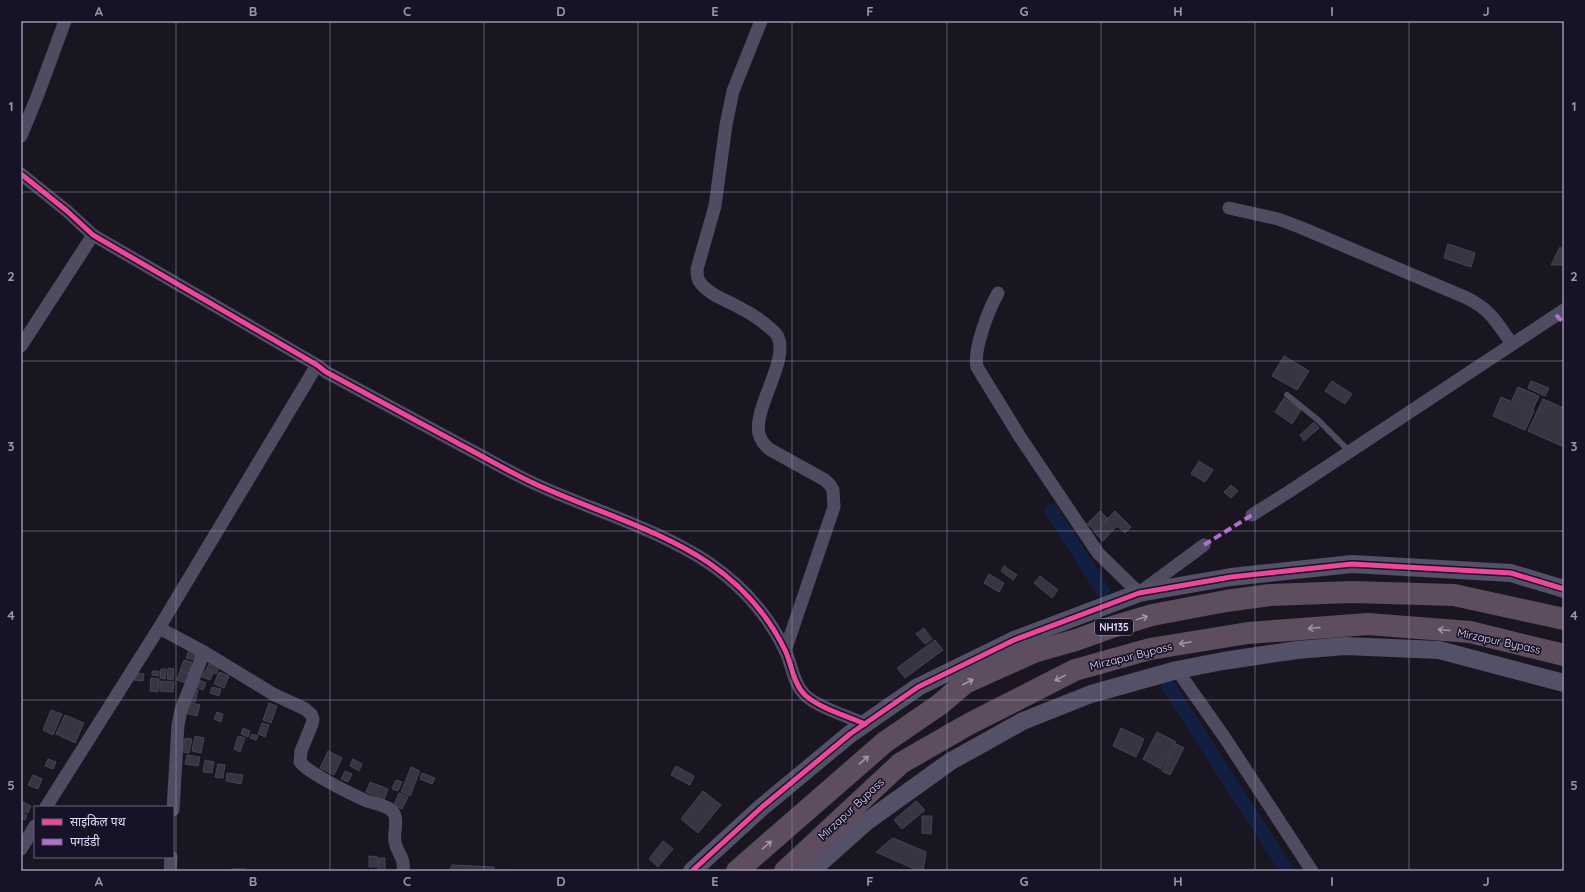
<svg xmlns="http://www.w3.org/2000/svg" width="1585" height="892" font-family="Quicksand,'Noto Sans Devanagari',sans-serif">
  <rect width="100%" height="100%" fill="#191621"/>
  <g fill="none" stroke-linecap="round" stroke-linejoin="round">
    <g stroke="#121f42" stroke-width="14">
      <path d="M 1052,511 L 1103,591"/>
      <path d="M 1168,685 L 1287,871"/>
    </g>
  </g>
  <g fill="#393442" stroke="#474254">
    <path d="M 1448,244 L 1475,253 L 1471,267 L 1444,258 Z"/>
    <path d="M 1560,247 L 1564,250 L 1564,265 L 1551,265 Z"/>
    <path d="M 1284,356 L 1309,371 L 1297,390 L 1272,376 Z"/>
    <path d="M 1332,381 L 1352,394 L 1345,404 L 1325,391 Z"/>
    <path d="M 1531,381 L 1549,388 L 1545,396 L 1528,388 Z"/>
    <path d="M 1518,387 L 1539,396 L 1533,409 L 1512,400 Z"/>
    <path d="M 1501,397 L 1534,411 L 1525,430 L 1493,416 Z"/>
    <path d="M 1284,398 L 1301,410 L 1292,424 L 1275,412 Z"/>
    <path d="M 1543,399 L 1564,408 L 1564,447 L 1528,431 Z"/>
    <path d="M 1314,422 L 1319,428 L 1304,441 L 1300,435 Z"/>
    <path d="M 1199,461 L 1213,470 L 1205,482 L 1191,474 Z"/>
    <path d="M 1231,485 L 1238,491 L 1231,498 L 1224,492 Z"/>
    <path d="M 1100,511 L 1107,518 L 1094,530 L 1087,524 Z"/>
    <path d="M 1115,511 L 1131,527 L 1125,533 L 1117,526 L 1103,541 L 1094,532 Z"/>
    <path d="M 1004,566 L 1017,575 L 1013,580 L 1001,571 Z"/>
    <path d="M 989,574 L 1004,583 L 999,592 L 984,583 Z"/>
    <path d="M 1040,576 L 1058,590 L 1052,598 L 1034,583 Z"/>
    <path d="M 924,628 L 932,639 L 925,644 L 916,634 Z"/>
    <path d="M 935,640 L 943,650 L 905,678 L 897,668 Z"/>
    <path d="M 190,648 L 197,650 L 194,660 L 186,658 Z"/>
    <path d="M 211,659 L 220,663 L 216,674 L 206,670 Z"/>
    <path d="M 184,660 L 192,662 L 189,673 L 180,670 Z"/>
    <path d="M 168,668 L 174,669 L 173,680 L 167,679 Z"/>
    <path d="M 161,669 L 166,669 L 165,679 L 160,678 Z"/>
    <path d="M 152,671 L 159,671 L 159,676 L 152,675 Z"/>
    <path d="M 180,671 L 189,674 L 186,683 L 177,680 Z"/>
    <path d="M 205,671 L 213,674 L 210,680 L 202,677 Z"/>
    <path d="M 219,672 L 229,676 L 224,688 L 214,684 Z"/>
    <path d="M 136,673 L 144,674 L 143,681 L 134,680 Z"/>
    <path d="M 151,678 L 159,679 L 158,692 L 150,691 Z"/>
    <path d="M 197,679 L 206,683 L 203,690 L 194,686 Z"/>
    <path d="M 160,681 L 174,682 L 173,692 L 160,691 Z"/>
    <path d="M 212,687 L 221,689 L 219,696 L 210,693 Z"/>
    <path d="M 192,689 L 198,690 L 195,702 L 189,700 Z"/>
    <path d="M 188,702 L 200,705 L 197,716 L 185,713 Z"/>
    <path d="M 269,703 L 277,706 L 271,723 L 263,720 Z"/>
    <path d="M 51,710 L 62,714 L 53,735 L 43,730 Z"/>
    <path d="M 217,712 L 223,714 L 221,722 L 214,719 Z"/>
    <path d="M 65,715 L 84,723 L 75,743 L 56,734 Z"/>
    <path d="M 262,723 L 269,725 L 265,737 L 258,734 Z"/>
    <path d="M 243,728 L 250,731 L 248,737 L 241,734 Z"/>
    <path d="M 1121,728 L 1144,739 L 1136,757 L 1113,746 Z"/>
    <path d="M 1157,732 L 1176,742 L 1161,769 L 1143,759 Z"/>
    <path d="M 252,734 L 258,736 L 256,740 L 250,738 Z"/>
    <path d="M 195,736 L 204,738 L 201,753 L 192,751 Z"/>
    <path d="M 238,736 L 245,738 L 240,752 L 234,749 Z"/>
    <path d="M 185,738 L 192,739 L 189,753 L 182,752 Z"/>
    <path d="M 1176,744 L 1184,748 L 1170,775 L 1162,771 Z"/>
    <path d="M 328,751 L 342,758 L 334,775 L 320,768 Z"/>
    <path d="M 187,755 L 200,757 L 198,766 L 185,764 Z"/>
    <path d="M 48,759 L 56,762 L 53,769 L 45,766 Z"/>
    <path d="M 353,759 L 362,764 L 359,771 L 350,766 Z"/>
    <path d="M 205,760 L 214,762 L 212,773 L 203,772 Z"/>
    <path d="M 218,764 L 225,765 L 223,778 L 215,777 Z"/>
    <path d="M 676,766 L 694,776 L 690,785 L 671,775 Z"/>
    <path d="M 411,767 L 420,771 L 410,796 L 401,792 Z"/>
    <path d="M 345,771 L 352,774 L 348,782 L 341,779 Z"/>
    <path d="M 227,773 L 243,775 L 241,784 L 226,781 Z"/>
    <path d="M 422,773 L 435,778 L 432,784 L 420,779 Z"/>
    <path d="M 33,775 L 42,779 L 38,789 L 28,785 Z"/>
    <path d="M 396,780 L 402,782 L 398,791 L 392,789 Z"/>
    <path d="M 370,782 L 388,789 L 384,800 L 366,792 Z"/>
    <path d="M 703,791 L 721,805 L 698,833 L 681,819 Z"/>
    <path d="M 399,793 L 408,797 L 402,809 L 394,805 Z"/>
    <path d="M 21,801 L 31,806 L 28,813 L 21,810 Z"/>
    <path d="M 916,801 L 925,810 L 902,829 L 894,820 Z"/>
    <path d="M 21,812 L 27,815 L 25,820 L 21,818 Z"/>
    <path d="M 922,816 L 932,816 L 931,834 L 922,833 Z"/>
    <path d="M 893,838 L 926,852 L 923,871 L 919,871 L 876,852 Z"/>
    <path d="M 663,841 L 673,849 L 658,867 L 649,859 Z"/>
    <path d="M 369,856 L 378,857 L 377,867 L 369,867 Z"/>
    <path d="M 379,858 L 385,858 L 385,871 L 378,870 Z"/>
    <path d="M 452,865 L 494,867 L 494,871 L 449,871 Z"/>
    <path d="M 232,869 L 246,869 L 246,871 L 231,871 Z"/>
    <path d="M 500,870 L 532,871 L 500,871 Z"/>
  </g>
  <g fill="none" stroke-linecap="round" stroke-linejoin="round">
    <path stroke="#4f4c61" stroke-width="6" d="M 1287,395 L 1317,419 L 1349,451"/>
    <g stroke="#4f4c61" stroke-width="13">
      <path d="M 761,21 L 733,91 L 726,125 L 715,206 L 697,269 C 697,273 697,277 699,281 C 708,295 729,301 742,309 C 750,313 758,318 765,324 C 770,328 775,331 778,337 C 789,361 753,408 759,434 C 761,441 764,444 769,449 L 825,480 L 830,485 L 833,490 L 834,507 L 785,651"/>
      <path d="M 21,136 L 37,97 L 65,21"/>
      <path d="M 21,174 L 67,211 L 93,235 L 317,365 L 326,372 C 372,397 417,421 463,446 C 486,458 508,471 531,482 C 588,509 657,528 709,563 C 741,585 768,615 785,650 C 792,665 793,683 805,695 C 819,708 847,716 865,724"/>
      <path d="M 1229,208 L 1278,219 L 1302,228 L 1467,298 C 1491,310 1497,323 1512,344"/>
      <path d="M 998,293 C 989,309 973,349 977,367 L 1020,437 L 1098,553 L 1139,593 L 1204,545"/>
      <path d="M 21,346 L 93,235"/>
      <path d="M 1252,515 L 1290,491 L 1564,310"/>
      <path d="M 159,628 L 204,652 L 273,694 L 305,709 L 311,714 L 313,719 L 312,724 L 301,751 L 300,762 C 308,773 353,795 367,801 C 375,804 387,805 393,812 C 399,820 393,833 395,842 C 397,854 405,856 403,871"/>
      <path d="M 1177,670 L 1225,738 L 1312,871"/>
      <path d="M 46,807 L 159,628 L 317,365"/>
      <path d="M 173,810 L 178,725 L 181,710 L 204,652"/>
      <path d="M 21,849 L 35,826"/>
      <path d="M 170,871 L 171,857"/>
    </g>
    <g stroke="#535067" stroke-width="18">
      <path d="M 692,871 L 762,807 L 850,734 L 918,687 L 1014,640 L 1139,593 L 1231,577 L 1352,564 L 1511,573 L 1564,589"/>
      <path d="M 811,871 L 866,822 L 951,761 L 1023,721 L 1091,694 L 1177,670 L 1223,661 L 1297,650 L 1345,646 L 1439,650 L 1564,683"/>
    </g>
    <g stroke="#5e4c5f" stroke-width="22">
      <path d="M 737,871 L 885,742 L 939,705 L 965,683 L 1034,652 L 1076,640 L 1112,627 L 1152,615 L 1226,601 L 1270,595 L 1352,592 L 1454,595 L 1564,619"/>
      <path d="M 785,871 L 901,763 L 969,724 L 1075,670 L 1150,649 L 1248,633 L 1368,624 L 1470,632 L 1564,655"/>
    </g>
    <g stroke="#b36fd0" stroke-width="4" stroke-dasharray="8 4" stroke-linecap="butt">
      <path d="M 1556,315 L 1564,323"/>
      <path d="M 1204,545 L 1252,515"/>
    </g>
    <g stroke="#171225" stroke-width="8">
      <g id="cycleway">
        <path d="M 21,174 L 67,211 L 93,235 L 317,365 L 326,372 C 372,397 417,421 463,446 C 486,458 508,471 531,482 C 588,509 657,528 709,563 C 741,585 768,615 785,650 C 792,665 793,683 805,695 C 819,708 847,716 865,724"/>
        <path d="M 692,871 L 762,807 L 850,734 L 918,687 L 1014,640 L 1139,593 L 1231,577 L 1352,564 L 1511,573 L 1564,589"/>
      </g>
    </g>
    <use href="#cycleway" stroke="#ed469a" stroke-width="5"/>
  </g>
  <defs><path id="oneway-shaft" d="M-6 0H5M1.5-3L5.5 0L1.5 3" fill="none" stroke-width="1.6" stroke-linecap="round" stroke-linejoin="round"/></defs>
  <g stroke="#a093ad">
    <use href="#oneway-shaft" transform="translate(1142 618) rotate(-17)"/>
    <use href="#oneway-shaft" transform="translate(1314 628) rotate(175)"/>
    <use href="#oneway-shaft" transform="translate(1444 630) rotate(-175)"/>
    <use href="#oneway-shaft" transform="translate(1185 643) rotate(171)"/>
    <use href="#oneway-shaft" transform="translate(1060 678) rotate(153)"/>
    <use href="#oneway-shaft" transform="translate(968 682) rotate(-27)"/>
    <use href="#oneway-shaft" transform="translate(864 760) rotate(-41)"/>
    <use href="#oneway-shaft" transform="translate(767 845) rotate(-41)"/>
  </g>
  <path fill="none" stroke="#9b95af" stroke-width="1" stroke-opacity="0.55" d="M 176,21 L 176,871M 330,21 L 330,871M 484,21 L 484,871M 638,21 L 638,871M 792,21 L 792,871M 947,21 L 947,871M 1101,21 L 1101,871M 1255,21 L 1255,871M 1409,21 L 1409,871M 21,192 L 1564,192M 21,361 L 1564,361M 21,531 L 1564,531M 21,700 L 1564,700"/>
  <g text-anchor="middle" stroke-width="3.5" stroke-linejoin="round" paint-order="stroke">
    <rect fill="#171225" stroke="#a49ebb" stroke-width="1" x="1095" y="619" width="38" height="16" rx="3"/>
    <g font-size="10" font-weight="bold" fill="#e1dafb">
      <text x="1114" y="631">NH135</text>
    </g>
    <g font-size="11" fill="#e1dafb" stroke="#171225">
      <text transform="translate(1499 641) rotate(12)" y="4">Mirzapur Bypass</text>
      <text transform="translate(1131 656) rotate(-14)" y="4">Mirzapur Bypass</text>
      <text transform="translate(851 809) rotate(-43)" y="4">Mirzapur Bypass</text>
    </g>
  </g>
  <rect width="1585" height="892" fill="none" stroke="#171225" stroke-width="44"/>
  <rect x="34" y="806" width="140" height="52" fill="#171225" stroke="#68627b"/>
  <rect x="42" y="819" width="20" height="6" fill="#ed469a" stroke="#68627b"/>
  <text x="70" y="826" font-size="12" fill="#e1dafb">साइकिल पथ</text>
  <rect x="42" y="839" width="20" height="6" fill="#b36fd0" stroke="#68627b"/>
  <text x="70" y="846" font-size="12" fill="#e1dafb">पगडंडी</text>
  <rect x="22" y="22" width="1541" height="848" fill="none" stroke="#9b95af" stroke-width="1.5"/>
  <g font-size="13" text-anchor="middle" font-weight="bold" fill="#9b95af">
    <text x="99" y="16">A</text>
    <text x="253" y="16">B</text>
    <text x="407" y="16">C</text>
    <text x="561" y="16">D</text>
    <text x="715" y="16">E</text>
    <text x="870" y="16">F</text>
    <text x="1024" y="16">G</text>
    <text x="1178" y="16">H</text>
    <text x="1332" y="16">I</text>
    <text x="1486" y="16">J</text>
    <text x="11" y="111">1</text>
    <text x="1574" y="111">1</text>
    <text x="11" y="281">2</text>
    <text x="1574" y="281">2</text>
    <text x="11" y="451">3</text>
    <text x="1574" y="451">3</text>
    <text x="11" y="620">4</text>
    <text x="1574" y="620">4</text>
    <text x="11" y="790">5</text>
    <text x="1574" y="790">5</text>
    <text x="99" y="886">A</text>
    <text x="253" y="886">B</text>
    <text x="407" y="886">C</text>
    <text x="561" y="886">D</text>
    <text x="715" y="886">E</text>
    <text x="870" y="886">F</text>
    <text x="1024" y="886">G</text>
    <text x="1178" y="886">H</text>
    <text x="1332" y="886">I</text>
    <text x="1486" y="886">J</text>
  </g>
</svg>
